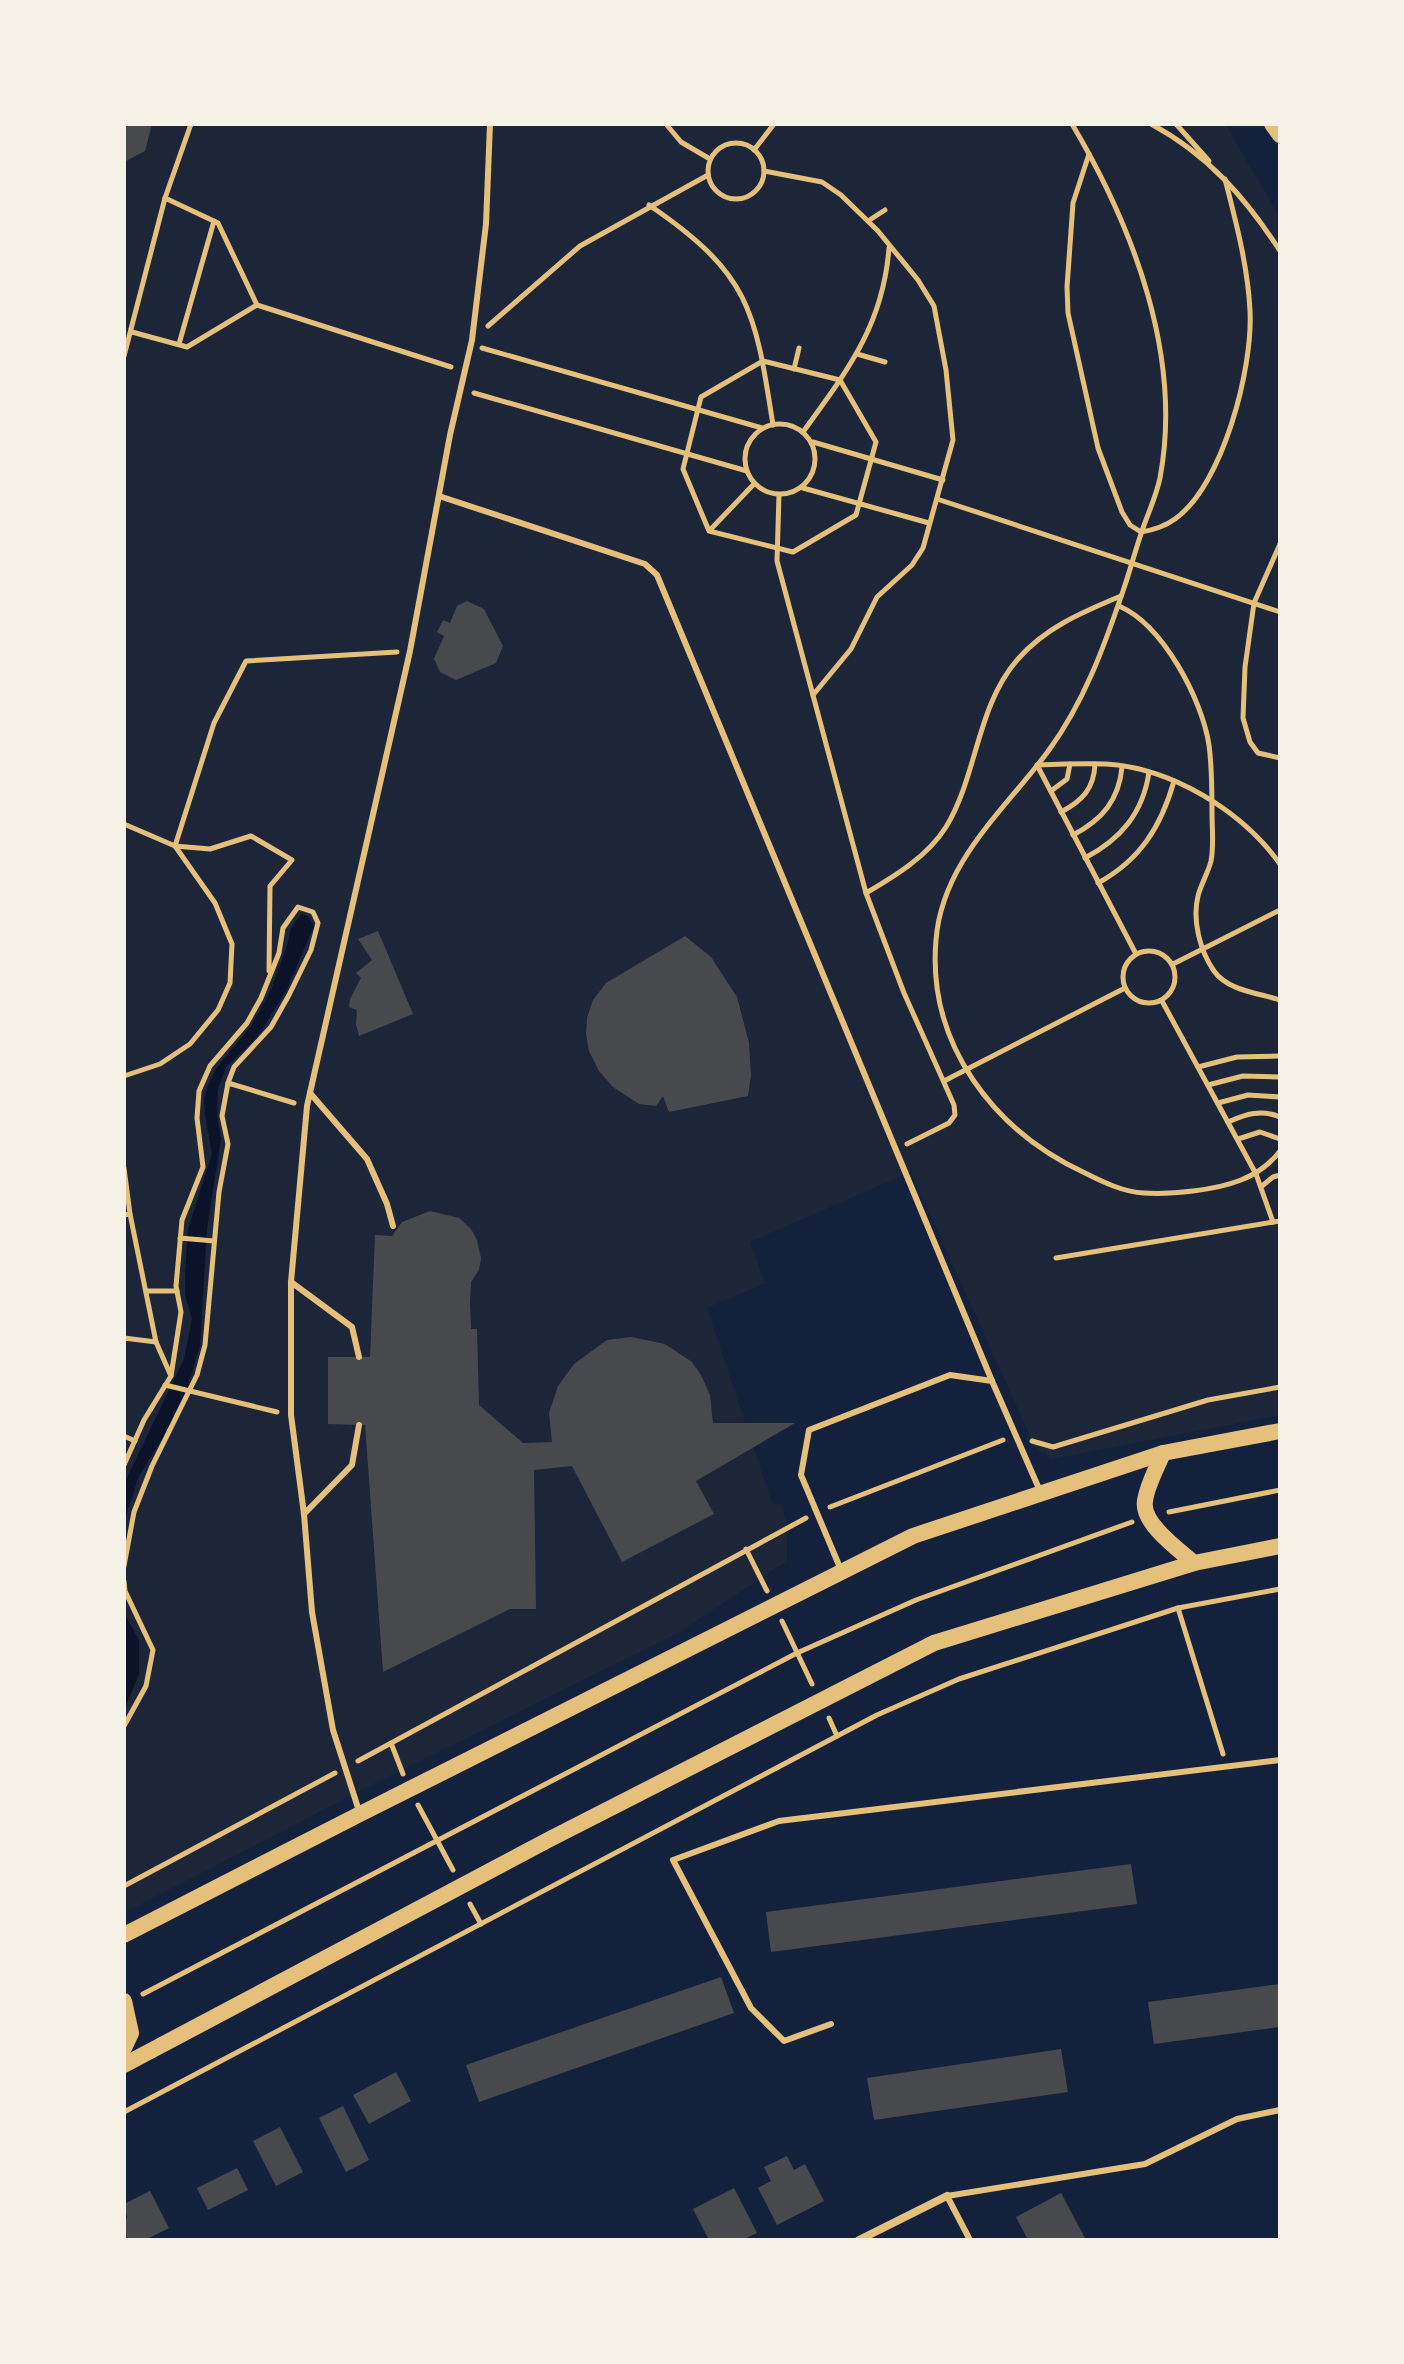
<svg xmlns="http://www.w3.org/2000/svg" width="1404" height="2364" font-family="Manrope,sans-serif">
  <rect width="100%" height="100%" fill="#14213d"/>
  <path fill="#1d2539" d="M 124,124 L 1225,124 L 1280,217 L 1280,1415 L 1051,1459 L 1035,1447 L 911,1172 L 750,1242 L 765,1283 L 707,1308 L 772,1503 L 781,1505 L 787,1523 L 787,1561 L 678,1633 L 379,1781 L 124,1913 Z"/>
  <g fill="#0b132b">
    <path d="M 301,914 L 308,916 L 314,926 L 287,989 L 257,1038 L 226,1067 L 218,1089 L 217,1115 L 221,1138 L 207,1229 L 200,1346 L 187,1389 L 164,1436 L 139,1476 L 124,1522 L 124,1484 L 184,1359 L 192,1319 L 185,1295 L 185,1275 L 188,1229 L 212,1154 L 205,1115 L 204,1099 L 208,1085 L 216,1069 L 251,1026 L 271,990 L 288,943 L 290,930 Z"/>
    <path d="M 124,1613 L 139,1640 L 139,1674 L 124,1711 Z"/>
  </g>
  <g fill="#48494c">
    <path d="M 124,124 L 152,124 L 145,151 L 124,162 Z"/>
    <path d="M 467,601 L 484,609 L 503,646 L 496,663 L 456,680 L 440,672 L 434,659 L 444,636 L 437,632 L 443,620 L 450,623 L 457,606 Z"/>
    <path d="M 378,931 L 413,1014 L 359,1036 L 356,1024 L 357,1010 L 349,1007 L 350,999 L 361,978 L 356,973 L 372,960 L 358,939 Z"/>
    <path d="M 685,936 L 711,957 L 737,997 L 749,1043 L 751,1075 L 748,1096 L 669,1112 L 663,1096 L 656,1106 L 639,1104 L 613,1087 L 599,1071 L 589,1051 L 586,1034 L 587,1018 L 593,1000 L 606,983 Z"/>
    <path d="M 430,1211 L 459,1218 L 471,1229 L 477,1240 L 481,1258 L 479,1270 L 471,1282 L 470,1301 L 471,1329 L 477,1329 L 479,1405 L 523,1443 L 552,1442 L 549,1413 L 558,1386 L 574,1364 L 607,1340 L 631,1337 L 665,1344 L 692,1362 L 701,1375 L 710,1395 L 713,1423 L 795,1423 L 696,1481 L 714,1514 L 622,1562 L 572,1466 L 534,1470 L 536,1609 L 510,1609 L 383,1672 L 365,1425 L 328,1424 L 328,1357 L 370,1357 L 375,1235 L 392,1236 L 402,1222 Z"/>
    <path d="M 1131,1864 L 1137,1904 L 771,1952 L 766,1912 Z"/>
    <path d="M 721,1977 L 734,2013 L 479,2102 L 466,2065 Z"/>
    <path d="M 1280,1984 L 1280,2027 L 1154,2044 L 1148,2002 Z"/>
    <path d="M 1061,2049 L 1068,2092 L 874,2120 L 867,2078 Z"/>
    <path d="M 396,2072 L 411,2101 L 369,2124 L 353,2095 Z"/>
    <path d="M 343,2106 L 369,2160 L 346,2172 L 319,2118 Z"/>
    <path d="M 280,2127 L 303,2172 L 276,2186 L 253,2141 Z"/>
    <path d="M 787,2156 L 794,2170 L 805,2164 L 824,2201 L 777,2225 L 758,2188 L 771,2181 L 764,2167 Z"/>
    <path d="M 237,2168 L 248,2190 L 208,2210 L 197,2188 Z"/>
    <path d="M 734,2188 L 757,2233 L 742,2240 L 709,2240 L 693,2209 Z"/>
    <path d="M 150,2191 L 169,2228 L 145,2240 L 124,2240 L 124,2220 L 127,2218 L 124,2204 Z"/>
    <path d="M 1061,2193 L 1086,2240 L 1028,2240 L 1016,2217 Z"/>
  </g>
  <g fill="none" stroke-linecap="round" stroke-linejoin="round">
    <g stroke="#e5c07b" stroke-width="5">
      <path d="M 666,124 L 681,142 L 710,159"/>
      <path d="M 1072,124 C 1133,227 1183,356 1160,478 C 1156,497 1148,513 1142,531 C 1135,551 1130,571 1123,591 C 1104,647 1084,702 1049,750 C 1006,809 942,861 936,940 C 927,1044 994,1131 1085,1173 C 1103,1182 1123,1192 1144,1193 C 1160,1194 1177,1193 1193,1191 C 1226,1187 1259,1179 1280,1151"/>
      <path d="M 1151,124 C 1207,154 1246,198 1280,251"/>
      <path d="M 1176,124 L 1209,161"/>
      <circle cx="736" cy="171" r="28"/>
      <path d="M 754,150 L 774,124"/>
      <path d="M 1089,154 L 1073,203 L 1067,287 L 1068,313 L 1098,448 L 1122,512 L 1130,525 L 1141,532 C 1154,530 1164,527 1175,519 C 1223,485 1253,368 1250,311 C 1248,267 1236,222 1225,179"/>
      <path d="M 764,171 L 822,182 L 841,195 L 878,231 L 918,280 L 934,306 L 946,370 L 953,440 L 923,548 L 912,565 L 877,597 L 851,649 L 813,695"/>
      <path d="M 165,198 L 191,124"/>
      <path d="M 649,205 C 750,274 755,309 773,425"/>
      <path d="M 868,221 L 885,210"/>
      <path d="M 257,305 L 451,367"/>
      <path d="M 488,326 L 580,246 L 708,175"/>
      <path d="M 179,344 L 214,221"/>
      <path d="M 482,348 L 762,428"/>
      <path d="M 857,354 L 885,362"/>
      <path d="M 124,356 L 165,198 L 218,223 L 257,305 L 187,347 L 132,332"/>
      <path d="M 763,361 L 840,380 L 876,442 L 856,515 L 793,552 L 709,531 L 683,469 L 701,397 Z"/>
      <path d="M 794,369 L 799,348"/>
      <path d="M 474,393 L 747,471"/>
      <circle cx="780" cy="459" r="35"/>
      <path d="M 803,432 C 847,371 883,326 889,248"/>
      <path d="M 813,442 L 943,480"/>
      <path d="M 803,488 L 929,523"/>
      <path d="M 779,495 L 777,561 L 866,893 L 904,993 L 954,1105 L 955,1115 L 949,1123 L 907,1144"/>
      <path d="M 937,499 L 1280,612"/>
      <path d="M 710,530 L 754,484"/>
      <path d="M 1280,544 L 1254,603 L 1245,667 L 1243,718 L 1250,742 L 1258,753 L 1280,758"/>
      <path d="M 1119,606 C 1163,625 1202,699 1209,745 C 1212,767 1212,790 1212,812 C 1212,828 1214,847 1211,861 C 1208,873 1201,884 1198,896 C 1192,920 1200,951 1214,971 C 1228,991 1259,993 1280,1000"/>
      <path d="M 1051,791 L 1067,779 L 1070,764"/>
      <path d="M 1061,812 C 1082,801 1094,789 1095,764"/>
      <path d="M 124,824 L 175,846 L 215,903 L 232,944 L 230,983 L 218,1010 L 190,1044 L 160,1064 L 124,1076"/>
      <path d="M 1073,835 C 1102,820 1119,800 1122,767"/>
      <path d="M 1085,858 C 1121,839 1143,813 1149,772"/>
      <path d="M 1098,883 C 1140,860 1161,827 1174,781"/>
      <path d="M 866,893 C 895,876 928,856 946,827 C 978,774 976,707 1018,659 C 1046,627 1083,612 1121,596"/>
      <circle cx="1149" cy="977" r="26"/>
      <path d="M 1136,954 L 1037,765 C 1060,764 1083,763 1106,764 C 1172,768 1242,811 1280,864"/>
      <path d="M 1173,964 L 1280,910"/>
      <path d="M 269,971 L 270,886 L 292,860 L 251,836 L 210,849 L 175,846 L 214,723 L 246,661 L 397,652"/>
      <path d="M 1162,1001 L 1256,1174 L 1273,1222"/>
      <path d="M 1198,1067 L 1237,1057 L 1280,1056"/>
      <path d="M 944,1081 L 1125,988"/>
      <path d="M 228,1083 L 294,1103"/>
      <path d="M 1208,1085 L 1243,1076 L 1280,1077"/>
      <path d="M 1218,1103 L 1248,1095 L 1280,1097"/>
      <path d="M 1228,1122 C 1246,1114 1261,1109 1280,1117"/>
      <path d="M 1238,1139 L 1260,1132 L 1280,1139"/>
      <path d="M 124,1168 L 130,1214 L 124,1215"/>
      <path d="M 1262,1186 L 1273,1177 L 1280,1175"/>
      <path d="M 180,1238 L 214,1241"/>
      <path d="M 1056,1258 L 1280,1221"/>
      <path d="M 146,1291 L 177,1291"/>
      <path d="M 124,1338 L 156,1342"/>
      <path d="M 165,1385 L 277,1412"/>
      <path d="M 124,1436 L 135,1441"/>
      <path d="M 1032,1441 L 1053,1447 L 1208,1400 L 1280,1387"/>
      <path d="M 124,1465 L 144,1420 L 171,1376 L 156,1342 L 130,1214"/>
      <path d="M 830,1507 L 1003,1440"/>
      <path d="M 1169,1512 L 1280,1490"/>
      <path d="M 746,1549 L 767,1591"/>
      <path d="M 124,1566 L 134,1512 L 152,1466 L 197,1375 L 205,1345 L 219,1192 L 228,1144 L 222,1116 L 228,1083 L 234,1067 L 271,1027 L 289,995 L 311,950 L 318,923 L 313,912 L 298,907 L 283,928 L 279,953 L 261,998 L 247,1023 L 210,1066 L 199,1091 L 197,1118 L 203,1167 L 182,1220 L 176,1286 L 181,1312 L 171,1376"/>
      <path d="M 124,1581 L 125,1591 L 153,1650 L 146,1686 L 124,1726"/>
      <path d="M 1178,1608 L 1223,1754"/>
      <path d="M 782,1621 L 812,1684"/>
      <path d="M 829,1718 L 837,1736"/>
      <path d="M 391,1743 L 403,1774"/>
      <path d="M 358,1761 L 806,1518"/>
      <path d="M 418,1805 L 453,1870"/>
      <path d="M 124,1886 L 335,1773"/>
      <path d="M 470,1904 L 481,1924"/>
      <path d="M 143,1994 L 797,1653 L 916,1600 L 1132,1522"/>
      <path d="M 124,2112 L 877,1715 L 959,1679 L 1178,1608 L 1280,1589"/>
    </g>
    <g stroke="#e5c07b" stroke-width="6">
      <path d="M 439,496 L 645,564 L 657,575 L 992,1381"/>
      <path d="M 310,1093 L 367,1159 L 387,1204 L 393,1226"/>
      <path d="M 291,1282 L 352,1327 L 359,1357"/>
      <path d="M 304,1514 L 352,1465 L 359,1425"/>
      <path d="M 841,1570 L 801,1475 L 809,1430 L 950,1375 L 992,1381 L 1040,1491"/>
      <path d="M 360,1814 L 333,1730 L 312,1612 L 304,1514 L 291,1415 L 291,1282 L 307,1106 L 410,651 L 450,435 L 472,340 L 486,224 L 490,124"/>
      <path d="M 831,2024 L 784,2041 L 751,2008 L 673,1860 L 779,1821 L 1280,1760"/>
      <path d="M 970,2240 L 947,2196 L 1145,2164 L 1237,2119 L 1280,2110"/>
    </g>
    <path stroke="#e5c07b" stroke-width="8" d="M 859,2240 L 947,2196"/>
    <g stroke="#e5c07b" stroke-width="16">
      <path d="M 1272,124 L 1280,135"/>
      <path d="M 1163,1453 C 1157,1468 1147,1485 1145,1501 C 1141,1523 1179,1550 1194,1563"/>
      <path d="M 124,1935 L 360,1814 L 913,1536 L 1163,1453 L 1280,1431"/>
      <path d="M 124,2001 L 131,2033 L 124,2048"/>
      <path d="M 124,2065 L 550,1839 L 934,1643 L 1194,1563 L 1280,1546"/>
    </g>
  </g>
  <rect width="1404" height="2364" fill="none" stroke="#f6f1e7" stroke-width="252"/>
</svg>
